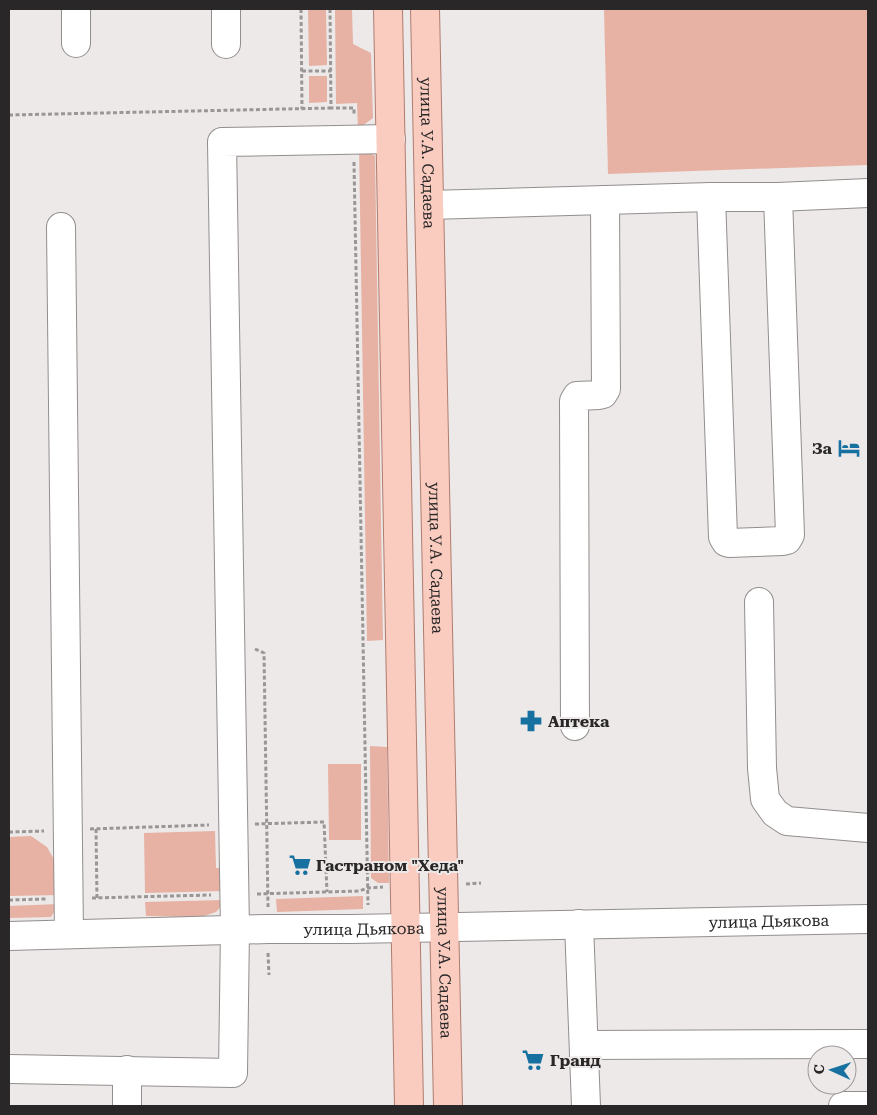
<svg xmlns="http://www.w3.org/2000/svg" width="877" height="1115" font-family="'Roboto Serif',serif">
  <rect width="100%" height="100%" fill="#ede9e8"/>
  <g fill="#e7b1a4">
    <path d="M 308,9 L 326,9 L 327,65 L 309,66 Z"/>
    <path d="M 335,9 L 352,9 L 353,44 L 371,53 L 373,118 L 358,129 L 357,103 L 336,104 Z"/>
    <path d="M 604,9 L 868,9 L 868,165 L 608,174 Z"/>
    <path d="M 309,76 L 327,76 L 327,102 L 309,103 Z"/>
    <path d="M 359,145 L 375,156 L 383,640 L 367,641 Z"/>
    <path d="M 370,746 L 387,747 L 389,883 L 378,883 L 371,878 Z"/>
    <path d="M 328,764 L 361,764 L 361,840 L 329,840 Z"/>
    <path d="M 215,831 L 216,868 L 224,868 L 224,891 L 145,893 L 144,833 Z"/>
    <path d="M 31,836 L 47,847 L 61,872 L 61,895 L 9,896 L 9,837 Z"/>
    <path d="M 363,896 L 363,909 L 277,912 L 276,899 Z"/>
    <path d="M 223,900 L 223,904 L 216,912 L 201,917 L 146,916 L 145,902 Z"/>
    <path d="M 59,904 L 51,917 L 9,918 L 9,906 Z"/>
  </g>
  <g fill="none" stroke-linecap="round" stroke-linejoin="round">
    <g stroke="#928e8d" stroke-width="30">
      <g id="minor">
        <path d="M 76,9 L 76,43"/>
        <path d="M 226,9 L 226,44"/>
        <path d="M 711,197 L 723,537 L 726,542 L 729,543 L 783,541 L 787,540 L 790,535 L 778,197"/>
        <path d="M 429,205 L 711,197 L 778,197 L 868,193"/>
        <path d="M 61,227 L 69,934"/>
        <path d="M 759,602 L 762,768 L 765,799 L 775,813 L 787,821 L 868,828"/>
        <path d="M 575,726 L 574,401 L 577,396 L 599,395 L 603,394 L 606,389 L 605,200"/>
        <path d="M 579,924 L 586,1106"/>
        <path id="s1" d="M 9,936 L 268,929 L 352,929 L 868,919"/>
        <path d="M 584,1045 L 868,1044"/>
        <path d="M 9,1069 L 233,1073 L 235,930 L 222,142 L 391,139"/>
        <path d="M 127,1106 L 127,1070"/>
        <path d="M 843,1106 L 868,1106"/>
      </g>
    </g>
    <g stroke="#af7c6f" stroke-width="30">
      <g id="major">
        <path d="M 388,9 L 409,1106"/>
        <path id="s2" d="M 425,9 L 448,1106"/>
      </g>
    </g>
    <g stroke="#999696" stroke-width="3" stroke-dasharray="4 2.5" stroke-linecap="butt">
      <path d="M 301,9 L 302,109"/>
      <path d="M 330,9 L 331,108 L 354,108 L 354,116"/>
      <path d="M 302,71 L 331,71"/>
      <path d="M 9,115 L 331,108"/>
      <path d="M 354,162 L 368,905"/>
      <path d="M 255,649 L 264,653 L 268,907"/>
      <path d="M 255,824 L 324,822 L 327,892"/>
      <path d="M 90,829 L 209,825"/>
      <path d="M 96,829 L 97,898"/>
      <path d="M 9,832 L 44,831"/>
      <path d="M 466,884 L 481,883"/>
      <path d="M 257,894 L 359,891 L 368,888 L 383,887"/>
      <path d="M 92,898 L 211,895"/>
      <path d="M 9,900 L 46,899"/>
      <path d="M 268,953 L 269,975"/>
    </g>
    <use href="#minor" stroke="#fff" stroke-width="28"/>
    <use href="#major" stroke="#faccc0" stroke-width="28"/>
  </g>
  <defs>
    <g id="hotel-bare" transform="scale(1.725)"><path d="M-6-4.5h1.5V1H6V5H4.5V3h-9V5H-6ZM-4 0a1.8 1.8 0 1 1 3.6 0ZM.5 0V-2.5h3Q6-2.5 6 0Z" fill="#1771a0" stroke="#ede9e8" stroke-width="2.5" paint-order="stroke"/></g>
    <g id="pharmacy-bare" transform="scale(1.725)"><path d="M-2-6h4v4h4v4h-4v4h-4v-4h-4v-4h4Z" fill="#1771a0" stroke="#ede9e8" stroke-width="2.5" paint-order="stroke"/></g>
    <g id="supermarket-bare" transform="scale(1.725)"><path d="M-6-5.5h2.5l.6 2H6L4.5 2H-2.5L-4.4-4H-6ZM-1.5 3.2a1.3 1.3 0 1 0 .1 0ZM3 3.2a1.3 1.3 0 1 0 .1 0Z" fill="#1771a0" stroke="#ede9e8" stroke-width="2.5" paint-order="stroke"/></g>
  </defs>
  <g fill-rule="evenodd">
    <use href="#hotel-bare" x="849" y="448"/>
    <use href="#pharmacy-bare" x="531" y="721"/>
    <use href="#supermarket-bare" x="300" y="865"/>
    <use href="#supermarket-bare" x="533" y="1060"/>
  </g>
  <g text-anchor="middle" stroke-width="4" stroke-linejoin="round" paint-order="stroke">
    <g font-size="16" fill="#292727" stroke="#ede9e8">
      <text dy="6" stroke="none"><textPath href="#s2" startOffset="144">улица У.А. Садаева</textPath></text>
      <text dy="6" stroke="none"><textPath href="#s2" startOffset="549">улица У.А. Садаева</textPath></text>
      <text dy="6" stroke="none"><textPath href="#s1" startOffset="760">улица Дьякова</textPath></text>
      <text dy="6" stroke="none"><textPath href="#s1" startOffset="355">улица Дьякова</textPath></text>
      <text dy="6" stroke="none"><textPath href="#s2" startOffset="954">улица У.А. Садаева</textPath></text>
    </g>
    <g font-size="16" font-weight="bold" fill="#292727" stroke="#ede9e8" text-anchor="start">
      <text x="832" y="454" text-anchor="end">За</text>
      <text x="548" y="727">Аптека</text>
      <text x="316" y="871">Гастраном "Хеда"</text>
      <text x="550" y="1066">Гранд</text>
    </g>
  </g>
  <rect width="877" height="1115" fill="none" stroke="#292727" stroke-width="20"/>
  <g transform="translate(832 1070) rotate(273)"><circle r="24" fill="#ede9e8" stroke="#9f9b9b"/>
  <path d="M0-4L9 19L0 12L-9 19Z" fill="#1771a0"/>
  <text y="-8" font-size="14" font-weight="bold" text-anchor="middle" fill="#292727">С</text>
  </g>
</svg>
